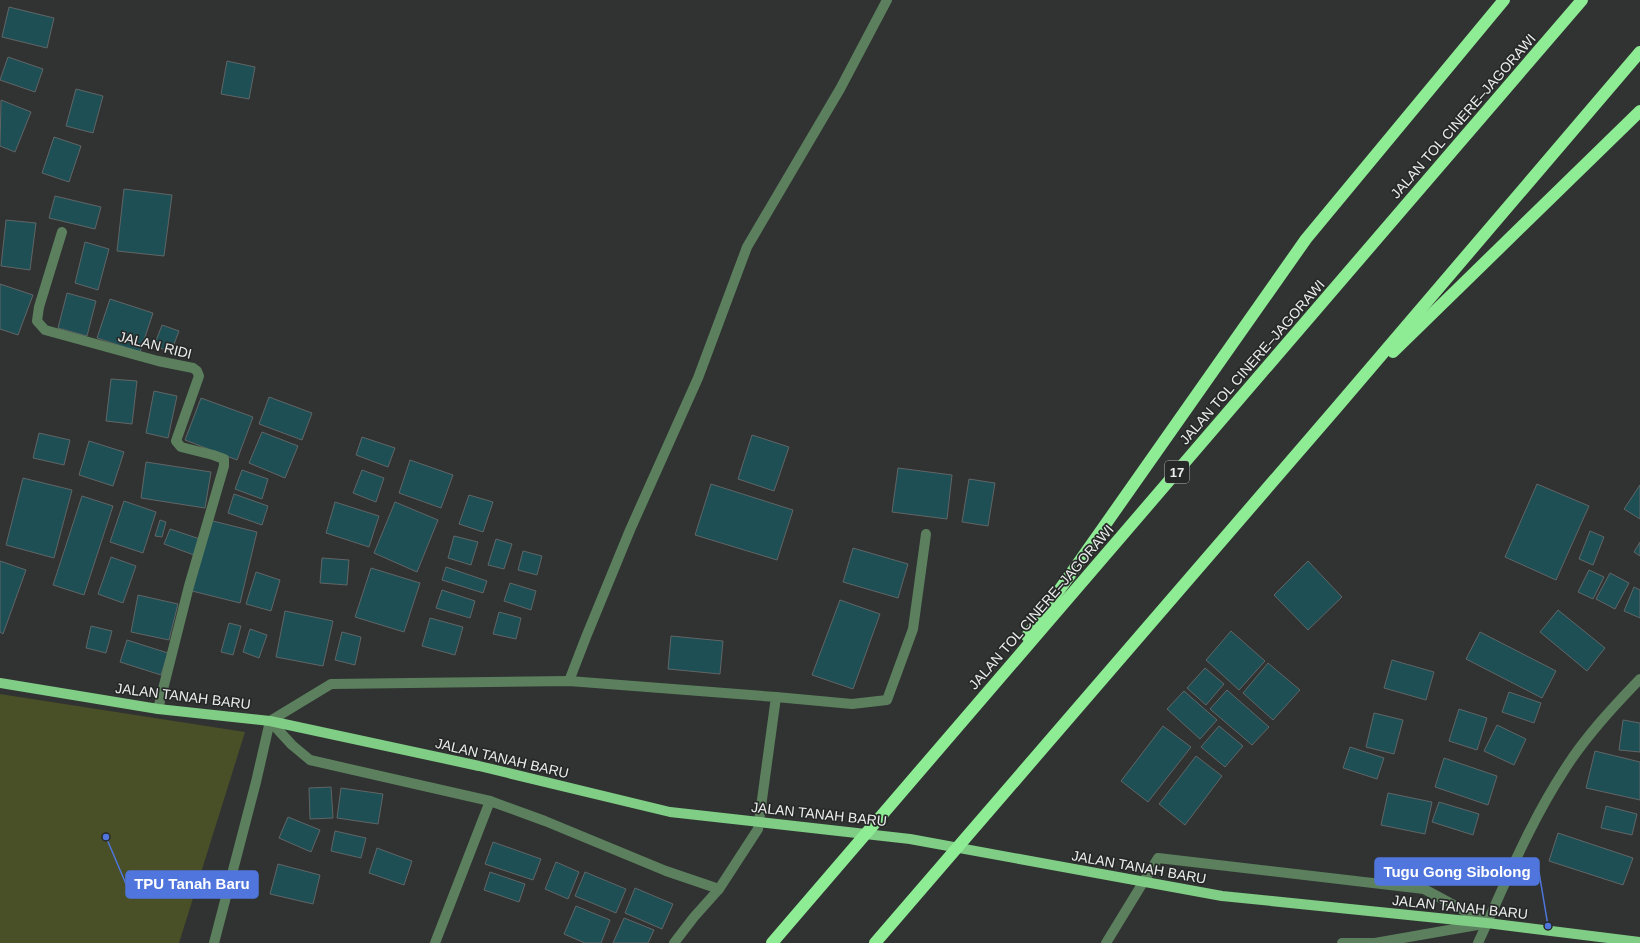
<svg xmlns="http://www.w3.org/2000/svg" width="1640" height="943" font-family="Helvetica,sans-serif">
  <rect width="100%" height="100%" fill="#303332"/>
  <path fill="#494f26" d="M 0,694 L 245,732 L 179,943 L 0,943 Z"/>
  <g fill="#1e4f55" stroke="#616566">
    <path d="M 9,7 L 54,18 L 47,48 L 2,37 Z"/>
    <path d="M 8,57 L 43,69 L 35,92 L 0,80 Z"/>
    <path d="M 227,61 L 255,67 L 249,99 L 221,94 Z"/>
    <path d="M 76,89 L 103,96 L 93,133 L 66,126 Z"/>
    <path d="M 1,100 L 31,112 L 15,152 L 0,146 Z"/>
    <path d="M 54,137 L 81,146 L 69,182 L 42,173 Z"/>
    <path d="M 124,189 L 172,195 L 164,256 L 117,251 Z"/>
    <path d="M 55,196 L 101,207 L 95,229 L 49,218 Z"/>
    <path d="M 6,220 L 36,223 L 30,270 L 1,266 Z"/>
    <path d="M 85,242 L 109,249 L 98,290 L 75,283 Z"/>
    <path d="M 0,284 L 33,295 L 18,335 L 0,329 Z"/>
    <path d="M 67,293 L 96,301 L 87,336 L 58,328 Z"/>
    <path d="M 110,299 L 153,313 L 140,352 L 97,338 Z"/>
    <path d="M 162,325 L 179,331 L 171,352 L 154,346 Z"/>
    <path d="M 111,379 L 137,381 L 132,424 L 106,421 Z"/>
    <path d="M 154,391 L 177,396 L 168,438 L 146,433 Z"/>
    <path d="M 269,397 L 312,413 L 302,440 L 259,424 Z"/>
    <path d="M 201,398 L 253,417 L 237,460 L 185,440 Z"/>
    <path d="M 262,432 L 298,446 L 285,478 L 249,463 Z"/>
    <path d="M 39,433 L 70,440 L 64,465 L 33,458 Z"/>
    <path d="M 752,435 L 789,447 L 774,491 L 738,479 Z"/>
    <path d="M 362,437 L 395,448 L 388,467 L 356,455 Z"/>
    <path d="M 89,441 L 124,452 L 113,486 L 79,475 Z"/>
    <path d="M 410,460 L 453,475 L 441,508 L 399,493 Z"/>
    <path d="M 146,462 L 211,472 L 205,508 L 141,498 Z"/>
    <path d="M 898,468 L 952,475 L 947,519 L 892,512 Z"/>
    <path d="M 242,470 L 268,479 L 262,499 L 235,489 Z"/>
    <path d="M 362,470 L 384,478 L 376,502 L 353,493 Z"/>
    <path d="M 23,478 L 72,490 L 54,558 L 6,545 Z"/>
    <path d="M 969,479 L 995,483 L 988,526 L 962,522 Z"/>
    <path d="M 711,484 L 793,510 L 777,560 L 695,535 Z"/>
    <path d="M 1537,484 L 1589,506 L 1556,580 L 1505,557 Z"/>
    <path d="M 1640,485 L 1640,519 L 1624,509 Z"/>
    <path d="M 234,494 L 268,506 L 262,525 L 228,513 Z"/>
    <path d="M 469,495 L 493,502 L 483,532 L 459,524 Z"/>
    <path d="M 82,496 L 113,506 L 84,595 L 53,585 Z"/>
    <path d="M 124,501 L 156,512 L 143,553 L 110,542 Z"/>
    <path d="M 335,502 L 379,516 L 369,547 L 326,533 Z"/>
    <path d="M 395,502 L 438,520 L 417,572 L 374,553 Z"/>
    <path d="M 160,520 L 166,522 L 162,537 L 155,536 Z"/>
    <path d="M 209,520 L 257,532 L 240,603 L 192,591 Z"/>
    <path d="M 170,529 L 200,539 L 194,555 L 164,544 Z"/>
    <path d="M 1590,531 L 1604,537 L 1593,565 L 1579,559 Z"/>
    <path d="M 454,536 L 478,542 L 471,565 L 448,558 Z"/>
    <path d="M 496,539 L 512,544 L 504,569 L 488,565 Z"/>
    <path d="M 1640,542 L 1640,556 L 1634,552 Z"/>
    <path d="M 853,548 L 908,564 L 898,598 L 843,582 Z"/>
    <path d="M 523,551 L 542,556 L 537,575 L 518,570 Z"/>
    <path d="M 111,557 L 136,566 L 123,603 L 98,594 Z"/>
    <path d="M 322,558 L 349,560 L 347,585 L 320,583 Z"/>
    <path d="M 0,561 L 26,570 L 3,634 L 0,632 Z"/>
    <path d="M 1308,561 L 1342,597 L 1308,630 L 1274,595 Z"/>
    <path d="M 446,567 L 487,581 L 483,593 L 442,580 Z"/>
    <path d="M 371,568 L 420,583 L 404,632 L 355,617 Z"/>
    <path d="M 1589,570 L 1604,577 L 1593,599 L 1578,592 Z"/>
    <path d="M 256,572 L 280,580 L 271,611 L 246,604 Z"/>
    <path d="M 1610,573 L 1629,583 L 1615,609 L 1596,599 Z"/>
    <path d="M 510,583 L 536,591 L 531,610 L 504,601 Z"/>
    <path d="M 1634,587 L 1640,590 L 1640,618 L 1624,611 Z"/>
    <path d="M 442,590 L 475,601 L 470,618 L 436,608 Z"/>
    <path d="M 138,595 L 178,604 L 169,640 L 131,632 Z"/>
    <path d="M 840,600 L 880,614 L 853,689 L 812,675 Z"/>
    <path d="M 1558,610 L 1605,648 L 1587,671 L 1540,632 Z"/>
    <path d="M 285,611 L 333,621 L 323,666 L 276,657 Z"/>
    <path d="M 499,612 L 521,618 L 516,639 L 493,634 Z"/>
    <path d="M 430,618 L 463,627 L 455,655 L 422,646 Z"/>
    <path d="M 229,623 L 241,626 L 233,655 L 221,652 Z"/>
    <path d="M 91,626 L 112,631 L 106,653 L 86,648 Z"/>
    <path d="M 250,629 L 267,635 L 259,658 L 243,652 Z"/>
    <path d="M 1231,631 L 1265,661 L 1239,690 L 1206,660 Z"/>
    <path d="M 342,632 L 361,637 L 355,665 L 335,660 Z"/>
    <path d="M 1480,632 L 1556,671 L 1542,698 L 1466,659 Z"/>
    <path d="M 671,636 L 723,641 L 720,674 L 668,669 Z"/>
    <path d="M 127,640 L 168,653 L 161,675 L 120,662 Z"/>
    <path d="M 1392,660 L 1434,672 L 1426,700 L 1384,688 Z"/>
    <path d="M 1268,663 L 1300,690 L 1273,720 L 1243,693 Z"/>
    <path d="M 1205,668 L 1224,684 L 1206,705 L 1187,688 Z"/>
    <path d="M 1227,690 L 1269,727 L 1252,745 L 1210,709 Z"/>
    <path d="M 1184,691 L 1217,720 L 1200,739 L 1167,709 Z"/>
    <path d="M 1509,692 L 1541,703 L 1534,723 L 1502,712 Z"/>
    <path d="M 1459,709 L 1487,718 L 1477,750 L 1449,741 Z"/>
    <path d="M 1374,713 L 1403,720 L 1394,754 L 1366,747 Z"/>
    <path d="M 1623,720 L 1640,723 L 1640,752 L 1619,750 Z"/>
    <path d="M 1497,725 L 1526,739 L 1514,765 L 1484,751 Z"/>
    <path d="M 1163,726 L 1191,747 L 1148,802 L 1121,781 Z"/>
    <path d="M 1219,726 L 1243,746 L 1225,767 L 1201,747 Z"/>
    <path d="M 1350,747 L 1384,758 L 1377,779 L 1343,768 Z"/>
    <path d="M 1595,751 L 1640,762 L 1640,800 L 1586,788 Z"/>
    <path d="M 1196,756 L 1222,776 L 1185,825 L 1159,804 Z"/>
    <path d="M 1444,758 L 1497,776 L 1488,805 L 1435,787 Z"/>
    <path d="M 331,787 L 333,818 L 310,819 L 309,788 Z"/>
    <path d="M 341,788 L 383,794 L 378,824 L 337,818 Z"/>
    <path d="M 1388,793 L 1432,802 L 1425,834 L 1381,825 Z"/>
    <path d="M 1439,802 L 1479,814 L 1473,835 L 1432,822 Z"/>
    <path d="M 1606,806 L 1637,814 L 1632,835 L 1601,828 Z"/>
    <path d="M 288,817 L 320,830 L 311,852 L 279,838 Z"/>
    <path d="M 335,831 L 366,838 L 361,858 L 331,851 Z"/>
    <path d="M 1558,833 L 1633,858 L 1623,885 L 1549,861 Z"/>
    <path d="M 493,842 L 541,859 L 533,880 L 485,864 Z"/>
    <path d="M 377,848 L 412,861 L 404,885 L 369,873 Z"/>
    <path d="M 556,862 L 579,872 L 568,899 L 545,889 Z"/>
    <path d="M 278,864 L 320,875 L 313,904 L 270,894 Z"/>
    <path d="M 490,872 L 525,884 L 519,902 L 484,890 Z"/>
    <path d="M 585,872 L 626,889 L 616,913 L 575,896 Z"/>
    <path d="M 635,888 L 673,904 L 662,929 L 625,913 Z"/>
    <path d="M 576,906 L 610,920 L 601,943 L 585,943 L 564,934 Z"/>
    <path d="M 624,918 L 654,930 L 648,943 L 613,943 Z"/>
  </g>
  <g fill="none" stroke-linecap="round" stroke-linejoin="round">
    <g stroke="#5c805e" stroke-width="10">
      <path d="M 62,232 L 39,307 L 37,321 L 45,330 L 158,361 L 193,368 L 197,371 L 199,376 L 176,441 L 181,447 L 213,455 L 224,459 L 224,466 L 189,586 L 158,709"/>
      <path d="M 569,681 L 586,637 L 630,530 L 698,378 L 747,247 L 840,89 L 887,0"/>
      <path d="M 776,697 L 852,704 L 887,700 L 913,629 L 926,534"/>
      <path d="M 270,721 L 292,745 L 310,760 L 490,801 L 545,821 L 666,871 L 719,889"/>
      <path d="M 214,943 L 256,782 L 270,721 L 331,684 L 569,681 L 776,697 L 758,829 L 719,889 L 694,917 L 674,943"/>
      <path d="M 435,943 L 490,801"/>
      <path d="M 1106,943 L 1158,858 L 1424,889 L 1487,923"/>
      <path d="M 1342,943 L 1375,943 L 1483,924"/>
      <path d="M 1478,943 C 1505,884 1529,824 1565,769 C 1586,736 1613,707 1640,679"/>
    </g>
    <path stroke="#80cd86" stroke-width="10" d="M 0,683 L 158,709 L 270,721 L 479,766 L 670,812 L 910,839 L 1222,896 L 1487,923 L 1640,942"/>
    <g stroke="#8eec95" stroke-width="12">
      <path d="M 1393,352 L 1640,111"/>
      <path d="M 1027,636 L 1306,239 L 1504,0"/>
      <path d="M 772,943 L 1582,0"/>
      <path d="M 875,943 L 1338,406 L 1640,52"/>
    </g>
  </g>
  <g text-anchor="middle" stroke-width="3.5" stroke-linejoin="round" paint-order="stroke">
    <rect fill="#262928" stroke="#afb2b1" stroke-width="1" x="1165" y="461" width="24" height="22" rx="3"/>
    <g font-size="13" font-weight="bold" fill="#eaedec">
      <text x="1177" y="477">17</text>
    </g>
    <g font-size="14" fill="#eaedec" stroke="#262928">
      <text transform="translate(1463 116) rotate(-49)" y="5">JALAN TOL CINERE–JAGORAWI</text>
      <text transform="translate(155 345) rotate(14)" y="5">JALAN RIDI</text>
      <text transform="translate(1252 362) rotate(-49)" y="5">JALAN TOL CINERE–JAGORAWI</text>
      <text transform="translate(1041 607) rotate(-49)" y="5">JALAN TOL CINERE–JAGORAWI</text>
      <text transform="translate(183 696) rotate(7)" y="5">JALAN TANAH BARU</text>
      <text transform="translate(502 758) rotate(13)" y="5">JALAN TANAH BARU</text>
      <text transform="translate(819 814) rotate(6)" y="5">JALAN TANAH BARU</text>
      <text transform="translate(1139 867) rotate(10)" y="5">JALAN TANAH BARU</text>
      <text transform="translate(1460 907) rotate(6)" y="5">JALAN TANAH BARU</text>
    </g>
  </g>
  <path fill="none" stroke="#5076dd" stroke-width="1.5" d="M1548 926L1539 872M106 837L126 884"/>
  <g fill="#5076dd" stroke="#262928" stroke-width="1.5">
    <circle cx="1548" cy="926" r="4"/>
    <circle cx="106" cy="837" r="4"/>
  </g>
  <g fill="#5076dd" stroke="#5076dd" stroke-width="1.5">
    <rect x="1375" y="858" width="164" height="27" rx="4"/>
    <rect x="126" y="871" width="132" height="27" rx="4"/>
  </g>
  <g font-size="15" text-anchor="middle" font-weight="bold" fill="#fff">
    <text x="1457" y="877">Tugu Gong Sibolong</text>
    <text x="192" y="889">TPU Tanah Baru</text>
  </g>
</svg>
